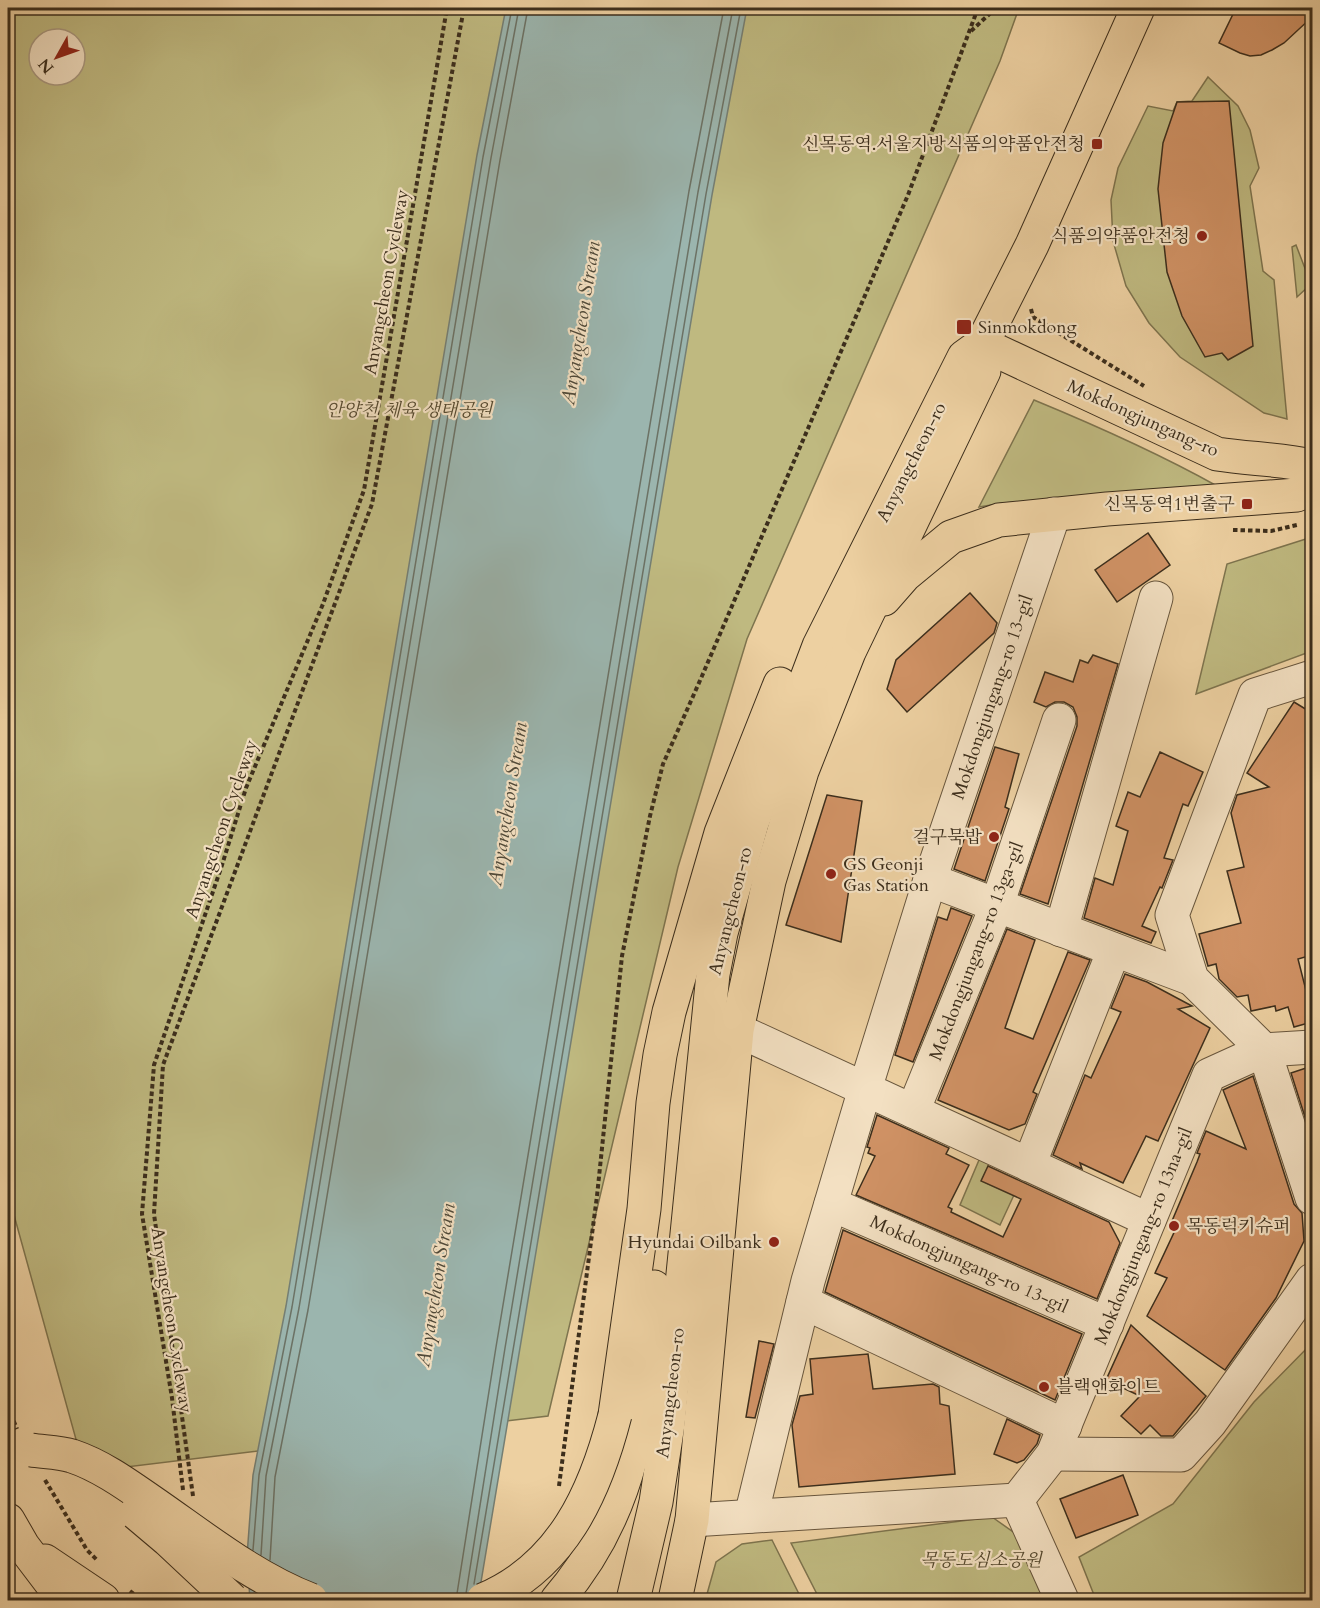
<svg xmlns="http://www.w3.org/2000/svg" width="1320" height="1608" font-family="Cardo,'Noto Serif KR',serif">
  <rect width="100%" height="100%" fill="#edd0a1"/>
  <filter id="stains"><feTurbulence type="fractalNoise" baseFrequency=".00333" numOctaves="4"/><feColorMatrix values="0 0 0 0 .2 0 0 0 0 .09 0 0 0 0 .02 0 0 0 .5 -.17"/></filter>
  <radialGradient id="worn" r=".72"><stop offset=".6" stop-color="#630" stop-opacity="0"/><stop offset="1" stop-color="#630" stop-opacity=".3"/></radialGradient>
  <g fill="#bfb980" stroke="#7e744e" stroke-width="1.5" fill-rule="evenodd">
    <path d="M 8,8 L 1019,8 L 1000,61 L 747,639 L 678,867 L 548,1416 L 85,1472 L 14,1215 L 8,1175 ZM 39,39 L 75,39 L 75,75 L 39,75 Z"/>
    <path d="M 1208,77 L 1238,106 L 1250,130 L 1259,168 L 1250,186 L 1263,271 L 1274,280 L 1287,419 L 1264,413 L 1180,357 L 1149,323 L 1126,286 L 1113,241 L 1111,200 L 1118,168 L 1148,106 L 1173,111 L 1177,102 L 1192,101 Z"/>
    <path d="M 1296,245 L 1311,284 L 1297,297 L 1292,247 Z"/>
    <path d="M 1034,400 C 1097,426 1158,453 1217,486 L 1192,491 L 1003,503 L 979,507 Z"/>
    <path d="M 1312,537 L 1312,651 L 1196,694 L 1227,564 Z"/>
    <path d="M 982,1153 L 992,1157 L 982,1181 L 1014,1195 L 1000,1225 L 960,1205 Z"/>
    <path d="M 1312,1343 L 1312,1600 L 1096,1600 L 1079,1557 L 1173,1504 L 1254,1402 Z"/>
    <path d="M 992,1517 L 1019,1536 L 1046,1600 L 820,1600 L 791,1543 Z"/>
    <path d="M 772,1540 L 802,1600 L 709,1600 L 707,1594 L 716,1562 L 742,1544 Z"/>
  </g>
  <path fill="#9bb5ae" stroke="#757f74" stroke-width="1.5" d="M 506,8 L 747,8 L 712,195 L 478,1600 L 250,1600 L 247,1556 L 253,1475 L 286,1306 L 477,155 Z"/>
  <g fill="none" stroke-linecap="round" stroke-linejoin="round">
    <g stroke="#6c7265" stroke-width="1.5">
      <path d="M 253,1550 L 259,1475 L 292,1307 L 483,157 L 512,8"/>
      <path d="M 261,1555 L 266,1476 L 299,1308 L 491,158 L 519,8"/>
      <path d="M 270,1560 L 275,1477 L 308,1310 L 500,160 L 528,8"/>
      <path d="M 474,1584 L 706,194 L 741,8"/>
      <path d="M 456,1600 L 496,1347 L 689,191 L 724,8"/>
      <path d="M 465,1600 L 505,1348 L 698,192 L 733,8"/>
    </g>
  </g>
  <g fill="#d09265" stroke="#3c2e1c" stroke-width="1.5">
    <path d="M 1236,8 L 1312,8 L 1312,17 L 1284,43 L 1272,50 L 1261,55 L 1250,56 L 1240,53 L 1219,43 Z"/>
    <path d="M 1229,101 L 1253,346 L 1228,360 L 1222,353 L 1205,357 L 1182,316 L 1167,272 L 1158,189 L 1163,143 L 1177,102 Z"/>
    <path d="M 1148,533 L 1170,565 L 1117,602 L 1095,570 Z"/>
    <path d="M 970,593 L 997,623 L 994,633 L 907,712 L 887,689 L 896,660 Z"/>
    <path d="M 1093,655 L 1118,664 L 1048,904 L 1020,894 L 1077,726 L 1077,717 L 1073,707 L 1064,702 L 1055,702 L 1046,707 L 1034,702 L 1045,672 L 1073,682 L 1080,660 L 1088,663 Z"/>
    <path d="M 1294,702 L 1312,713 L 1312,955 L 1298,959 L 1312,1014 L 1312,1022 L 1294,1027 L 1288,1007 L 1276,1011 L 1275,1006 L 1251,1011 L 1248,995 L 1237,997 L 1219,979 L 1216,964 L 1208,966 L 1199,934 L 1241,923 L 1227,871 L 1244,867 L 1231,813 L 1237,795 L 1269,787 L 1247,773 Z"/>
    <path d="M 995,747 L 1019,754 L 1005,807 L 1009,809 L 985,881 L 954,869 Z"/>
    <path d="M 1160,752 L 1203,772 L 1188,806 L 1183,804 L 1164,858 L 1173,860 L 1162,888 L 1160,887 L 1142,926 L 1156,932 L 1151,943 L 1084,918 L 1095,878 L 1113,885 L 1128,831 L 1116,826 L 1128,792 L 1140,797 Z"/>
    <path d="M 827,795 L 862,801 L 841,942 L 786,925 Z"/>
    <path d="M 951,908 L 972,916 L 913,1062 L 895,1055 L 938,917 L 947,920 Z"/>
    <path d="M 1007,929 L 1035,940 L 1005,1028 L 1033,1039 L 1068,952 L 1090,960 L 1033,1092 L 1037,1094 L 1025,1124 L 1009,1130 L 938,1100 Z"/>
    <path d="M 1125,974 L 1147,982 L 1192,1006 L 1178,1009 L 1210,1028 L 1158,1141 L 1146,1136 L 1123,1183 L 1080,1163 L 1082,1169 L 1053,1155 L 1085,1075 L 1091,1078 L 1121,1012 L 1111,1008 Z"/>
    <path d="M 1312,1066 L 1312,1139 L 1291,1073 Z"/>
    <path d="M 1253,1076 L 1294,1204 L 1302,1213 L 1304,1241 L 1276,1298 L 1225,1370 L 1147,1316 L 1167,1278 L 1155,1273 L 1178,1224 L 1172,1221 L 1197,1162 L 1200,1154 L 1197,1153 L 1206,1131 L 1246,1149 L 1223,1090 Z"/>
    <path d="M 877,1115 L 949,1148 L 946,1154 L 969,1165 L 948,1207 L 952,1209 L 951,1212 L 1003,1237 L 1021,1199 L 981,1181 L 988,1166 L 1109,1222 L 1120,1243 L 1097,1299 L 856,1195 L 875,1156 L 868,1153 L 870,1148 L 867,1147 Z"/>
    <path d="M 843,1230 L 1082,1334 L 1055,1400 L 825,1292 Z"/>
    <path d="M 1131,1325 L 1206,1396 L 1173,1436 L 1161,1436 L 1150,1425 L 1141,1434 L 1121,1416 L 1140,1396 L 1106,1380 Z"/>
    <path d="M 759,1341 L 774,1344 L 755,1418 L 746,1417 Z"/>
    <path d="M 868,1354 L 873,1389 L 933,1384 L 939,1387 L 940,1404 L 949,1406 L 955,1474 L 799,1487 L 792,1425 L 800,1396 L 813,1394 L 810,1359 Z"/>
    <path d="M 1007,1419 L 1040,1435 L 1037,1444 L 1024,1460 L 1017,1463 L 994,1454 Z"/>
    <path d="M 1123,1475 L 1138,1515 L 1076,1538 L 1060,1499 Z"/>
  </g>
  <g fill="none" stroke-linecap="round" stroke-linejoin="round">
    <g stroke="#68563d" stroke-width="35">
      <g id="minor">
        <path d="M 1312,677 L 1255,695 L 1172,915 L 1192,979 L 1264,1050 L 1312,1198"/>
        <path d="M 930,880 L 1192,979"/>
        <path d="M 1061,930 L 1156,598"/>
        <path d="M 737,1030 L 1149,1220"/>
        <path d="M 913,1111 L 997,905 L 1059,720"/>
        <path d="M 1029,1165 L 1114,950"/>
        <path d="M 831,1204 L 1107,1324"/>
        <path d="M 803,1302 L 1065,1426"/>
        <path d="M 1053,1454 L 1181,1455 L 1210,1423 L 1312,1280"/>
        <path d="M 1017,1500 L 1062,1600"/>
        <path d="M 751,1516 L 808,1281 L 865,1089 L 930,880 L 1054,514"/>
        <path d="M 692,1520 L 1017,1500 L 1053,1454 L 1209,1075 L 1264,1050 L 1312,1047"/>
      </g>
    </g>
    <g stroke="#3c2e1c" stroke-width="35">
      <g id="major">
        <path d="M 982,344 L 1217,454 C 1249,459 1281,459 1312,466"/>
        <path d="M 884,599 L 905,575 L 951,537 L 999,520 L 1107,509 L 1297,495 L 1312,488"/>
        <path d="M 615,1415 L 644,1209 L 653,1103 L 660,1055 L 669,1012 L 721,833 L 780,684"/>
        <path d="M 8,1520 L 23,1546 L 64,1600"/>
        <path d="M 45,1561 L 103,1600"/>
        <path d="M 557,1600 C 638,1507 644,1404 654,1287"/>
        <path d="M 633,1600 L 656,1502 L 668,1424 L 713,974 L 721,933 L 752,823 L 819,646 L 964,357 L 982,344 L 1032,245 L 1138,8"/>
        <path d="M 675,1600 L 692,1520 L 737,1030 L 769,881 L 802,771 L 849,652 L 984,371 L 982,344"/>
      </g>
    </g>
    <g stroke="#3c2e1c" stroke-width="4" stroke-dasharray="4.5 3" stroke-linecap="butt">
      <path d="M 971,31 L 996,8"/>
      <path d="M 1031,309 L 1033,317 L 1144,386"/>
      <path d="M 1233,530 L 1271,531 L 1297,525"/>
      <path d="M 8,1407 L 17,1429"/>
      <path d="M 45,1480 L 87,1550 L 98,1561"/>
      <path d="M 559,1486 L 597,1196 L 622,956 L 650,816 L 663,764 L 702,676 L 908,195 L 978,8"/>
      <path d="M 183,1490 L 172,1398 L 142,1214 L 154,1065 L 222,865 L 246,788 L 323,604 L 364,490 L 447,8"/>
      <path d="M 193,1496 L 154,1214 L 163,1065 L 372,504 L 464,8"/>
      <path d="M 130,1591 L 141,1600"/>
    </g>
    <use href="#minor" stroke="#f3e0c2" stroke-width="33"/>
    <use href="#major" stroke="#edd0a1" stroke-width="33"/>
    <g stroke="#3c2e1c" stroke-width="35" stroke-linecap="butt">
      <g id="major-bridge">
        <path d="M 31,1450 C 44,1452 59,1452 72,1456 C 102,1466 129,1486 155,1504 C 204,1538 254,1578 311,1600"/>
        <path d="M 136,1513 L 168,1540 L 232,1600"/>
        <path d="M 483,1600 C 562,1567 595,1493 615,1415"/>
      </g>
    </g>
    <use href="#major-bridge" stroke="#edd0a1" stroke-width="33"/>
  </g>
  <g fill="#8f2418" stroke="#f3e0c2" stroke-width="2">
    <rect x="1091" y="138" width="12" height="12" rx="3"/>
    <circle cx="1202" cy="236" r="6"/>
    <rect x="956" y="319" width="16" height="16" rx="3"/>
    <rect x="1241" y="498" width="12" height="12" rx="3"/>
    <circle cx="994" cy="837" r="6"/>
    <circle cx="831" cy="874" r="6"/>
    <circle cx="1174" cy="1226" r="6"/>
    <circle cx="774" cy="1242" r="6"/>
    <circle cx="1044" cy="1387" r="6"/>
  </g>
  <g text-anchor="middle" stroke-width="4.5" stroke-linejoin="round" paint-order="stroke">
    <g font-size="18" fill="#3c2e1c" stroke="#f3e0c2" text-anchor="end">
      <text x="1085" y="150">신목동역.서울지방식품의약품안전청</text>
      <text x="1190" y="242">식품의약품안전청</text>
      <text x="978" y="333" text-anchor="start">Sinmokdong</text>
      <text x="1235" y="510">신목동역1번출구</text>
      <text x="982" y="843">걸구묵밥</text>
      <text x="843" y="870" text-anchor="start">GS Geonji<tspan x="843" dy="21">Gas Station</tspan></text>
      <text x="1186" y="1232" text-anchor="start">목동럭키슈퍼</text>
      <text x="762" y="1248">Hyundai Oilbank</text>
      <text x="1056" y="1393" text-anchor="start">블랙앤화이트</text>
    </g>
    <g font-size="18" fill="#3c2e1c" stroke="#f3e0c2">
      <text transform="translate(386 282) rotate(-80)" y="6">Anyangcheon Cycleway</text>
      <text transform="translate(1143 418) rotate(24)" y="6">Mokdongjungang-ro</text>
      <text transform="translate(911 462) rotate(-63)" y="6">Anyangcheon-ro</text>
      <text transform="translate(992 697) rotate(-71)" y="6">Mokdongjungang-ro 13-gil</text>
      <text transform="translate(221 829) rotate(-71)" y="6">Anyangcheon Cycleway</text>
      <text transform="translate(730 911) rotate(-76)" y="6">Anyangcheon-ro</text>
      <text transform="translate(976 951) rotate(-69)" y="6">Mokdongjungang-ro 13ga-gil</text>
      <text transform="translate(1143 1236) rotate(-68)" y="6">Mokdongjungang-ro 13na-gil</text>
      <text transform="translate(969 1264) rotate(24)" y="6">Mokdongjungang-ro 13-gil</text>
      <text transform="translate(172 1320) rotate(81)" y="6">Anyangcheon Cycleway</text>
      <text transform="translate(670 1393) rotate(-83)" y="6">Anyangcheon-ro</text>
    </g>
    <g font-size="18" font-style="italic" fill="#564a30" stroke="#f3e0c2">
      <text x="409" y="416">안양천 체육 생태공원</text>
      <text x="981" y="1566">목동도심소공원</text>
    </g>
    <g font-size="20" font-style="italic" fill="#4f4939" stroke="#f3e0c2">
      <text transform="translate(580 323) rotate(-81)" y="7">Anyangcheon Stream</text>
      <text transform="translate(507 804) rotate(-81)" y="7">Anyangcheon Stream</text>
      <text transform="translate(435 1285) rotate(-81)" y="7">Anyangcheon Stream</text>
    </g>
  </g>
  <rect width="1320" height="1608" fill="none" stroke="#edd0a1" stroke-width="30"/>
  <rect x="9" y="9" width="1302" height="1590" fill="none" stroke="#3c2e1c" stroke-width="3"/>
  <rect x="15" y="15" width="1290" height="1578" fill="none" stroke="#3c2e1c" stroke-width="1.5"/>
  <g transform="translate(57 57) rotate(230)"><circle r="28" fill="#f3e0c2" stroke="#aa9980" stroke-width="1.5"/>
  <path d="M0-4.5L10 22L0 15L-10 22Z" fill="#8f2418"/>
  <text y="-9" font-size="16" font-weight="bold" text-anchor="middle" fill="#3c2e1c">N</text>
  </g>
  <rect width="100%" height="100%" filter="url(#stains)"/>
  <rect width="100%" height="100%" fill="url(#worn)"/>
</svg>
